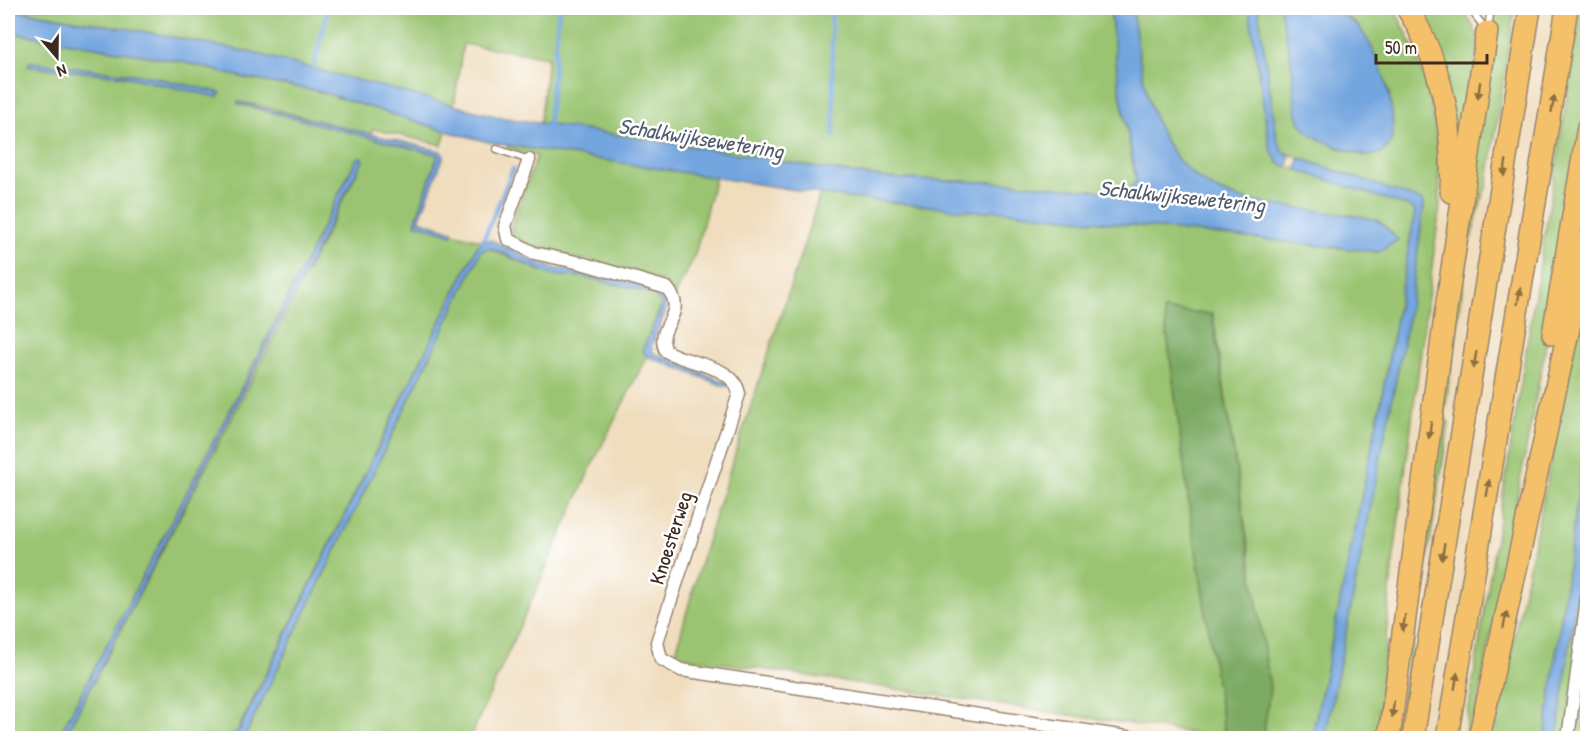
<svg xmlns="http://www.w3.org/2000/svg" width="1595" height="746" font-family="'Patrick Hand',sans-serif">
  <rect width="100%" height="100%" fill="#fff"/>
  <filter id="ink" filterUnits="userSpaceOnUse"><feTurbulence type="fractalNoise" baseFrequency=".0167" numOctaves="2"/><feDisplacementMap in="SourceGraphic" scale="12" xChannelSelector="R" yChannelSelector="G"/><feConvolveMatrix kernelMatrix="1 2 1 2 8 2 1 2 1" color-interpolation-filters="sRGB"/></filter>
  <filter id="wash" filterUnits="userSpaceOnUse"><feTurbulence type="fractalNoise" baseFrequency=".008" numOctaves="4" result="noise"/><feDisplacementMap in="SourceGraphic" scale="24" xChannelSelector="R" yChannelSelector="G"/><feGaussianBlur stdDeviation="1.35" result="paint"/><feColorMatrix in="noise" values="0 0 0 0 0 0 0 0 0 0 0 0 0 0 0 0 0 1.4 0 .05"/><feComposite in="paint" operator="in"/></filter>
  <g filter="url(#wash)">
    <rect width="100%" height="100%" fill="#f0ddbe"/>
    <g fill="#9ac471" stroke="#6a7748" stroke-width="1.5" fill-rule="evenodd">
      <path d="M 8,8 L 1110,8 L 1119,86 L 1136,181 L 1126,193 L 1111,194 L 1013,183 L 900,179 L 849,173 L 540,123 L 548,57 L 463,44 L 454,106 L 249,52 Z"/>
      <path d="M 1132,8 L 1249,8 L 1270,148 L 1278,163 L 1413,208 L 1415,212 L 1382,397 L 1312,738 L 1263,738 L 1270,688 L 1213,315 L 1164,310 L 1188,497 L 1225,738 L 675,656 C 715,499 773,348 820,193 L 984,212 L 993,210 L 1378,252 L 1397,240 C 1375,214 1360,218 1328,213 C 1296,207 1259,206 1229,195 C 1149,167 1143,80 1132,8 Z"/>
      <path d="M 1258,8 L 1280,8 L 1292,63 L 1299,121 L 1307,131 L 1339,148 L 1366,156 L 1381,153 L 1390,95 L 1374,55 L 1359,27 L 1352,20 L 1323,8 L 1393,8 C 1430,69 1440,135 1440,206 L 1392,571 L 1377,738 L 1325,738 L 1409,313 L 1424,206 L 1420,200 L 1283,152 L 1277,138 Z"/>
      <path d="M 1413,8 L 1458,8 L 1468,17 L 1479,38 L 1463,162 Z"/>
      <path d="M 1496,8 L 1515,8 L 1487,187 L 1483,194 L 1468,249 L 1444,416 L 1449,423 L 1398,738 L 1472,157 Z"/>
      <path d="M 1581,8 L 1587,8 L 1587,93 L 1561,266 L 1471,738 L 1464,738 Z"/>
      <path d="M 8,32 L 183,62 L 245,78 L 318,91 L 446,131 L 442,145 L 373,129 L 370,135 L 264,106 L 238,102 L 439,155 L 415,223 L 483,241 L 477,247 L 235,736 L 64,738 L 279,328 L 363,160 L 357,158 L 269,335 L 58,738 L 8,738 L 8,61 L 15,62 L 15,58 L 8,57 ZM 30,62 L 148,76 L 221,93 L 123,76 L 36,67 Z"/>
      <path d="M 507,145 L 715,177 L 694,258 L 675,295 L 664,283 L 646,275 L 589,260 L 559,257 L 512,237 L 511,225 L 537,156 L 508,149 Z"/>
      <path d="M 487,248 L 551,275 L 584,277 L 628,287 L 653,294 L 662,304 L 642,351 L 647,356 L 590,469 L 470,738 L 244,738 L 482,250 Z"/>
      <path d="M 1587,289 L 1587,425 L 1545,738 L 1493,738 Z"/>
      <path d="M 1587,519 L 1588,673 L 1581,713 L 1586,738 L 1557,738 Z"/>
    </g>
    <path fill="#7baa63" stroke="#5b6a40" stroke-width="1.5" d="M 1164,310 L 1212,314 L 1270,688 L 1263,738 L 1225,738 L 1188,497 Z"/>
    <g fill="#73a5df" stroke="#57687e" stroke-width="1.5">
      <path d="M 1110,8 L 1132,8 C 1143,80 1149,166 1229,195 C 1257,205 1290,206 1319,211 C 1334,214 1366,215 1378,221 C 1385,225 1392,234 1398,240 L 1379,252 L 993,210 L 984,212 L 841,197 L 493,143 L 446,131 L 318,91 L 245,78 L 183,62 L 8,32 L 8,9 L 147,32 L 249,52 L 499,117 L 734,153 L 849,173 L 900,179 L 1013,183 L 1126,193 L 1136,182 L 1136,176 L 1119,86 Z"/>
      <path d="M 1249,8 L 1258,8 L 1277,138 L 1283,152 L 1290,155 L 1288,167 L 1278,163 L 1270,148 Z"/>
      <path d="M 1280,8 C 1306,7 1328,7 1350,20 C 1375,34 1403,119 1389,145 C 1382,156 1368,158 1357,153 C 1342,147 1321,143 1307,131 C 1305,129 1300,124 1299,120 C 1292,103 1295,80 1291,61 C 1288,43 1283,26 1280,8 Z"/>
      <path d="M 30,62 L 148,76 L 221,93 L 217,97 L 123,76 L 36,67 L 28,65 Z"/>
      <path d="M 238,102 L 440,151 L 444,155 L 419,220 L 453,231 L 452,235 L 415,223 L 438,155 L 238,104 Z"/>
      <path d="M 361,157 L 363,160 L 355,175 L 64,738 L 58,738 L 269,335 L 357,158 Z"/>
      <path d="M 1299,158 L 1421,200 L 1424,206 L 1409,313 L 1325,738 L 1312,738 L 1382,397 L 1415,212 L 1413,208 L 1297,170 Z"/>
      <path d="M 491,240 L 541,264 L 557,269 L 581,269 L 656,290 L 666,295 L 669,302 L 651,347 L 653,353 L 728,383 L 730,386 L 724,386 L 647,356 L 642,351 L 661,309 L 662,304 L 653,294 L 628,287 L 584,277 L 551,275 L 491,248 L 482,250 L 244,738 L 229,738 L 239,730 L 477,247 L 483,241 Z"/>
      <path d="M 1587,425 L 1587,519 L 1557,738 L 1545,738 Z"/>
    </g>
    <g fill="none" stroke-linecap="round" stroke-linejoin="round">
      <g stroke="#73a5df" stroke-width="4.5">
        <path d="M 831,8 L 834,135"/>
        <path d="M 312,74 L 328,8"/>
        <path d="M 548,130 L 559,8"/>
        <path d="M 483,241 L 513,169"/>
      </g>
    </g>
  </g>
  <g filter="url(#ink)">
    <g fill="none" stroke-linecap="round" stroke-linejoin="round">
      <g stroke="#96846e" stroke-width="9">
        <g id="lane">
          <path d="M 1469,8 L 1485,28"/>
          <path d="M 1488,28 L 1491,8"/>
          <path d="M 497,149 L 529,160"/>
        </g>
      </g>
      <g stroke="#96846e" stroke-width="15">
        <g id="street">
          <path d="M 529,160 L 505,226 L 508,239 L 534,253 L 581,263 L 667,288 C 690,314 653,327 666,351 C 688,365 734,364 739,394 L 657,642 L 661,659 L 681,670 L 1133,738"/>
          <path d="M 1568,738 L 1588,592"/>
        </g>
      </g>
      <g stroke="#96846e" stroke-width="24">
        <g id="highway">
          <path d="M 1407,8 C 1442,63 1454,128 1451,192"/>
          <path d="M 1553,334 L 1588,127"/>
          <path d="M 1389,738 L 1446,309 L 1487,32"/>
          <path d="M 1413,738 L 1530,8"/>
          <path d="M 1447,738 L 1567,8"/>
          <path d="M 1479,738 L 1588,241"/>
        </g>
      </g>
      <use href="#lane" stroke="#fff" stroke-width="6"/>
      <use href="#street" stroke="#fff" stroke-width="12"/>
      <use href="#highway" stroke="#f4c16a" stroke-width="21"/>
    </g>
    <defs><path id="oneway-solid" d="M-6-.8H1V-3.2L6.5 0L1 3.2V.8H-6Z" transform="scale(1.5)"/></defs>
    <g fill="#8e6e40">
      <use href="#oneway-solid" transform="translate(1479 90) rotate(98)"/>
      <use href="#oneway-solid" transform="translate(1553 104) rotate(-80)"/>
      <use href="#oneway-solid" transform="translate(1505 168) rotate(99)"/>
      <use href="#oneway-solid" transform="translate(1519 296) rotate(-80)"/>
      <use href="#oneway-solid" transform="translate(1475 360) rotate(99)"/>
      <use href="#oneway-solid" transform="translate(1430 430) rotate(98)"/>
      <use href="#oneway-solid" transform="translate(1488 488) rotate(-81)"/>
      <use href="#oneway-solid" transform="translate(1443 552) rotate(99)"/>
      <use href="#oneway-solid" transform="translate(1505 620) rotate(-78)"/>
      <use href="#oneway-solid" transform="translate(1404 623) rotate(98)"/>
      <use href="#oneway-solid" transform="translate(1456 681) rotate(-81)"/>
      <use href="#oneway-solid" transform="translate(1393 709) rotate(97)"/>
    </g>
  </g>
  <g text-anchor="middle" stroke-width="5" stroke-linejoin="round" paint-order="stroke">
    <g font-size="21" fill="#3b2a1e" stroke="#fff">
      <text transform="translate(671 538) rotate(-72)" y="7">Knoesterweg</text>
    </g>
    <g font-size="22" font-style="italic" fill="#515b6b" stroke="#fff">
      <text transform="translate(701 138) rotate(9)" y="8">Schalkwijksewetering</text>
      <text transform="translate(1182 196) rotate(6)" y="8">Schalkwijksewetering</text>
    </g>
  </g>
  <rect width="1595" height="746" fill="none" stroke="#fff" stroke-width="30"/>
  <g transform="translate(57 57) rotate(160)" stroke="#ffffff" stroke-width="4.5" paint-order="stroke">
  <path d="M0-4.5L10 22L0 15L-10 22Z" fill="#3b2a1e"/>
  <text y="-9" font-size="16" font-weight="bold" text-anchor="middle" fill="#3b2a1e">N</text>
  </g>
  <path d="M1376 54v9h111v-9" fill="none" stroke="#3b2a1e" stroke-width="3"/>
  <text x="1385" y="54" font-size="18" fill="#3b2a1e" stroke="#ffffff" stroke-width="4.5" paint-order="stroke">50 m</text>
</svg>
